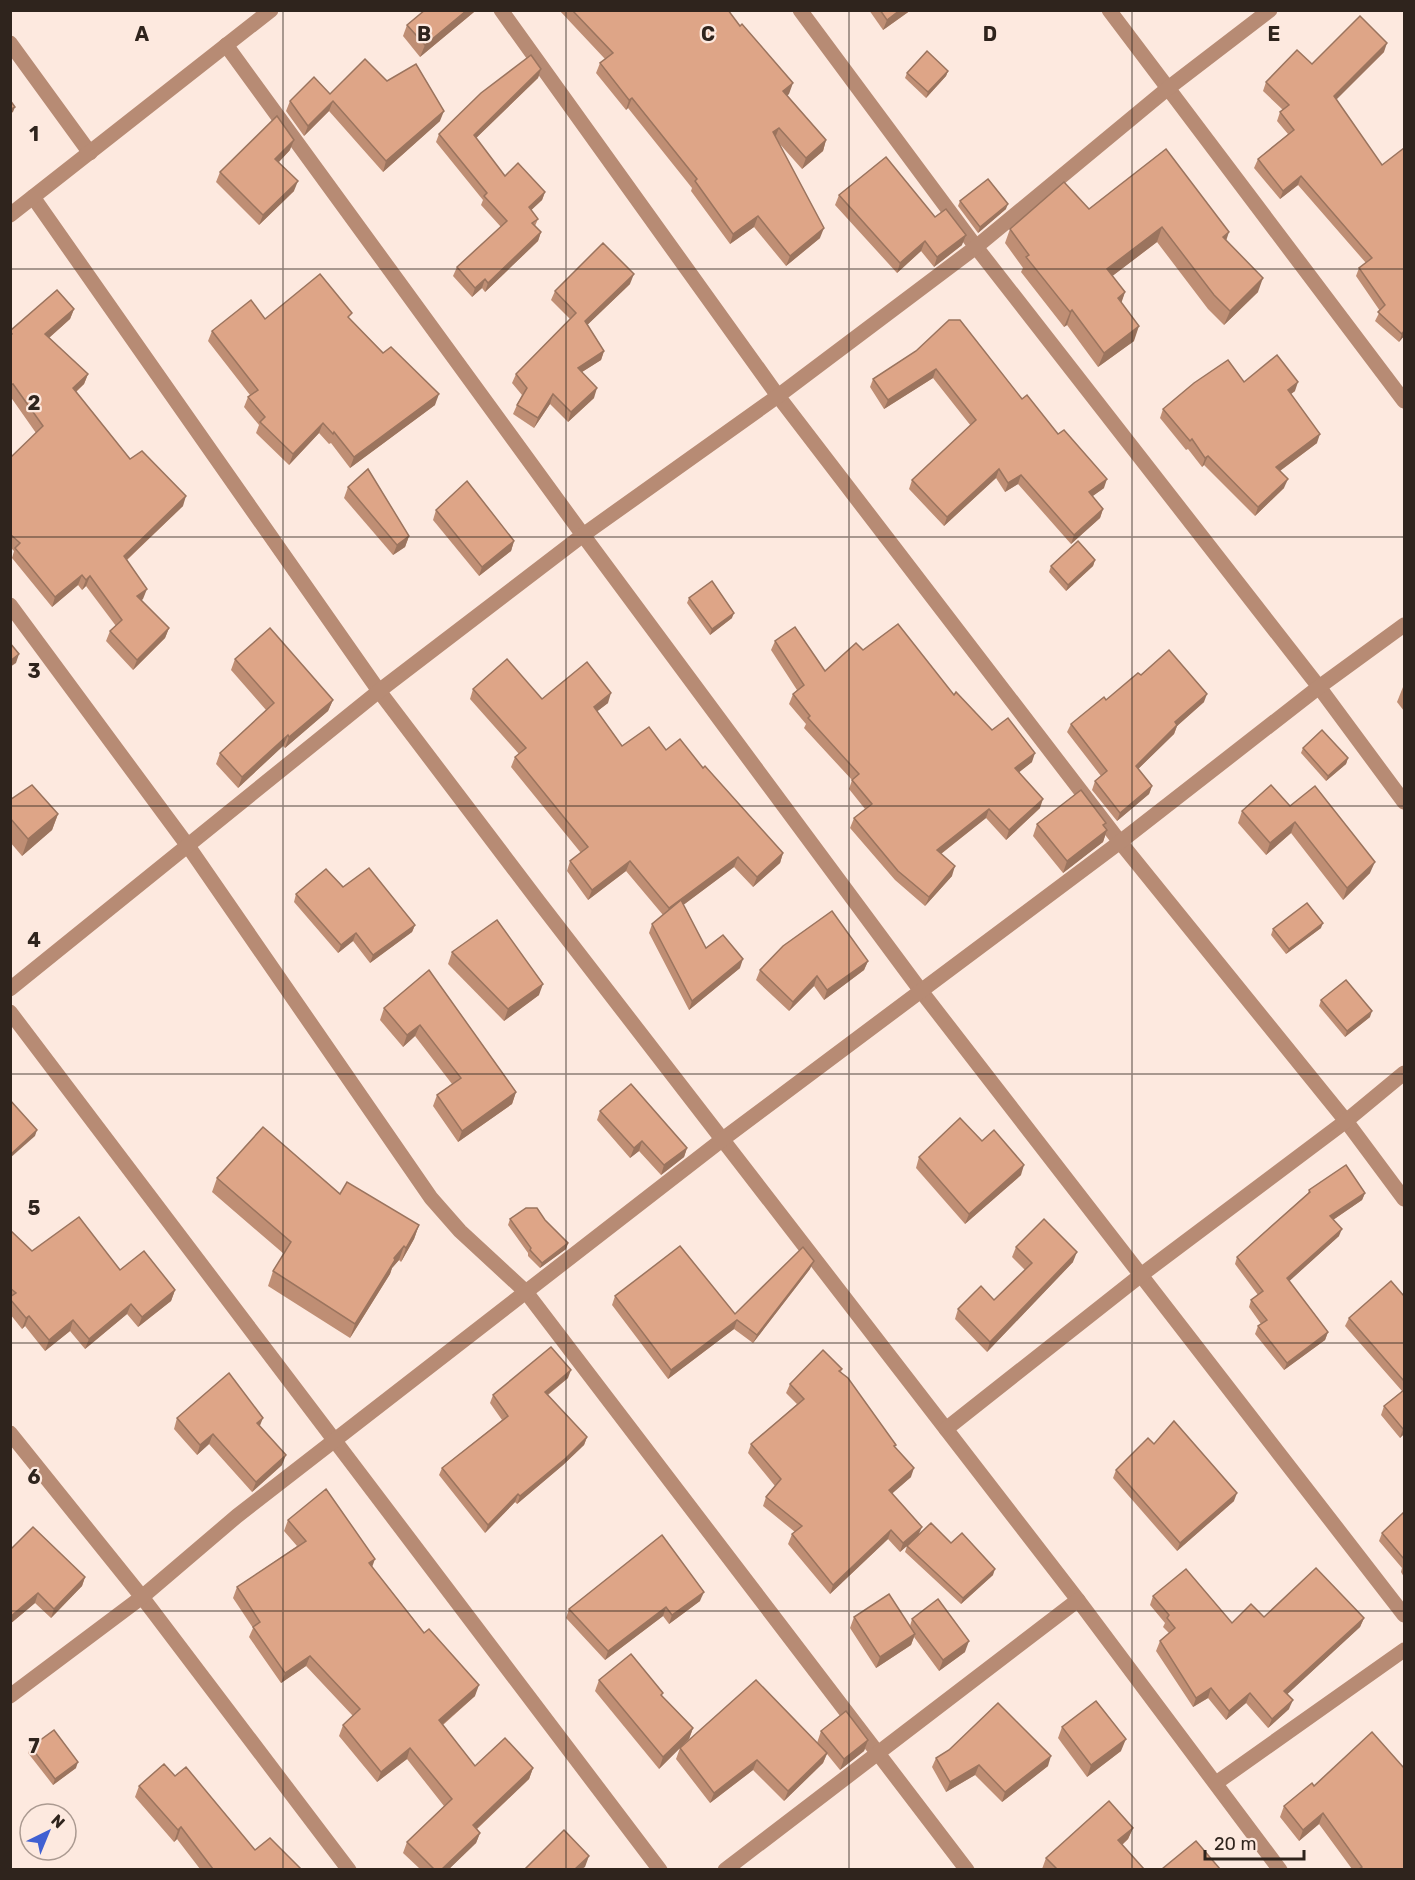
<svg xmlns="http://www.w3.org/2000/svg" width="1415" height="1880" font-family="Rubik,sans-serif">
  <rect width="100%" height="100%" fill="#fde9df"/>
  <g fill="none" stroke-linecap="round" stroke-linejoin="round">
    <g stroke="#b78b74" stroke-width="15">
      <path d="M 501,10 L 778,396 L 1120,842 L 1346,1121 L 1404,1199"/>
      <path d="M 800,10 L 976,247 L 1319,687 L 1404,802"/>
      <path d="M 1109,10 L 1404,401"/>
      <path d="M 10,43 L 90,153"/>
      <path d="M 226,45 L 583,535 L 921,991 L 1404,1615"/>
      <path d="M 33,197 L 379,691 L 539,902 L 1078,1600 L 1280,1870"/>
      <path d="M 10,215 L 271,10"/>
      <path d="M 10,605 L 188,846 L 431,1198 L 460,1231 L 526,1292 L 967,1870"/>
      <path d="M 10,989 L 379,691 L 583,535 L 778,396 L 976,247 L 1167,89 L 1270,10"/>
      <path d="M 10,1012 L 660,1870"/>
      <path d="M 946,1429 L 1141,1275 L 1346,1121 L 1404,1073"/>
      <path d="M 10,1433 L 142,1597 L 349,1870"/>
      <path d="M 10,1696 L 142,1597 L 237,1516 L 723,1139 L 1120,842 L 1319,687 L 1404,625"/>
      <path d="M 1216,1783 L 1404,1650"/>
      <path d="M 725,1870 L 1078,1600"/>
    </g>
  </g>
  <g fill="#bf8e74">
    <path d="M 425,10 L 475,10 L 474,12 L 420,57 L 403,36 L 407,25 Z"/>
    <path d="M 559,10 L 728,10 L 789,94 L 787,95 L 826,140 L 823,151 L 802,169 L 778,142 L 820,238 L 786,266 L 754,227 L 730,244 L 691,191 L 692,188 L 628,108 L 626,110 L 596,73 L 600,63 L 605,59 Z"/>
    <path d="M 869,10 L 911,10 L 883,30 Z"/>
    <path d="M 1384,52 L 1336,99 L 1404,336 L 1399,342 L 1375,321 L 1380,311 L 1356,276 L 1359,268 L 1366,263 L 1298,185 L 1280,199 L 1254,168 L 1258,159 L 1288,134 L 1277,121 L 1280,112 L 1283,110 L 1263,91 L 1266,82 L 1312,64 Z"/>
    <path d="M 541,69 L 538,78 L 476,138 L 505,176 L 545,192 L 542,200 L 531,210 L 538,219 L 535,226 L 541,232 L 538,241 L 485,292 L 482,288 L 472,297 L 453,276 L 457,267 L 501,227 L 481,205 L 483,200 L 436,142 L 439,134 Z"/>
    <path d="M 948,71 L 946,76 L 926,98 L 905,78 L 907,73 Z"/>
    <path d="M 387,81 L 440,121 L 383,172 L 329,111 L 304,136 L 286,111 L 290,101 L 330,94 Z"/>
    <path d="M 290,150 L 279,162 L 294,191 L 259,225 L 216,182 L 220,172 Z"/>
    <path d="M 839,195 L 935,217 L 962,245 L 934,267 L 921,251 L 897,273 L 835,205 Z"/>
    <path d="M 960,201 L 1006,209 L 978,233 L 958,206 Z"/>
    <path d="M 1089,209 L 1226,240 L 1258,292 L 1224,325 L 1208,309 L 1157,242 L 1112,276 L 1125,292 L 1121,302 L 1134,341 L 1098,367 L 1067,325 L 1064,327 L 1021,272 L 1023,268 L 1005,243 L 1010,229 Z"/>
    <path d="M 630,284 L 587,325 L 604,351 L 601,360 L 582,372 L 594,398 L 568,422 L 550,404 L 534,428 L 513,414 L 517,405 L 522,395 L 512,383 L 516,374 L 570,319 L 551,300 L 555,291 Z"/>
    <path d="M 74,309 L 70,319 L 49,338 L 88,374 L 84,384 L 76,392 L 130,459 L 183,506 L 127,560 L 143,599 L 141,600 L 169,628 L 165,638 L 133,670 L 106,641 L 110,631 L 116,626 L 86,586 L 82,590 L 78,585 L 52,607 L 12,558 L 14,551 L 10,547 L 10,458 L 36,433 L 10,396 L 10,331 Z"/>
    <path d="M 265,319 L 350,319 L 435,405 L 350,468 L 331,443 L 329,444 L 319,433 L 289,465 L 256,433 L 259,425 L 244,407 L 248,397 L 250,395 L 208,341 L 212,331 Z"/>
    <path d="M 916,351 L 1022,399 L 1104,488 L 1092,496 L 1103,509 L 1100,518 L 1071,544 L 1018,484 L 1005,492 L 996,478 L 944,526 L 909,489 L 912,480 L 971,426 L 933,378 L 884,409 L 870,387 L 873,379 Z"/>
    <path d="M 1244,382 L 1295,391 L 1291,394 L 1317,443 L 1280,471 L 1284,488 L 1255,516 L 1204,465 L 1202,467 L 1188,449 L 1186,450 L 1160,418 L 1163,409 Z"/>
    <path d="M 348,487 L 409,536 L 405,547 L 393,555 L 344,498 Z"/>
    <path d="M 436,510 L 514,541 L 511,551 L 479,576 L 433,520 Z"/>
    <path d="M 1095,560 L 1093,566 L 1066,591 L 1049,572 L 1051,566 Z"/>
    <path d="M 689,598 L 732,618 L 710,635 L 687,603 Z"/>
    <path d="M 775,641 L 825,671 L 863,650 L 954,695 L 992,730 L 1032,762 L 1019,772 L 1040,808 L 1006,840 L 986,818 L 941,854 L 952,876 L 925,906 L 895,880 L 850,828 L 854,818 L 865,809 L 849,789 L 852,780 L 804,728 L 806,724 L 789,704 L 793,694 L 797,690 L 771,650 Z"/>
    <path d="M 235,659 L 333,700 L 328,711 L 285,748 L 283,746 L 238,788 L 216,764 L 220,753 L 266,710 L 231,670 Z"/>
    <path d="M 1141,675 L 1204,702 L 1177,726 L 1174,734 L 1138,769 L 1152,786 L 1149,794 L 1117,821 L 1092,790 L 1095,781 L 1101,776 L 1067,732 L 1071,724 Z"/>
    <path d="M 1404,685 L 1404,711 L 1397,702 L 1403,687 Z"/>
    <path d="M 473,689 L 542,699 L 608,703 L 597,711 L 622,746 L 666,750 L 703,768 L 783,853 L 780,863 L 753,887 L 734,867 L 683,905 L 706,948 L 740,968 L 689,1010 L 649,933 L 652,924 L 663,915 L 626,871 L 588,900 L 567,871 L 570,861 L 581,853 L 511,767 L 515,757 L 519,754 L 470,699 Z"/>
    <path d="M 1303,748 L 1348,758 L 1346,764 L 1326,781 L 1301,753 Z"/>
    <path d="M 10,800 L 58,814 L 52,830 L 22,856 L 10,842 Z"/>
    <path d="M 1290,806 L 1370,873 L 1343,900 L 1291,833 L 1266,855 L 1238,823 L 1242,811 Z"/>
    <path d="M 1106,823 L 1104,827 L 1107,830 L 1103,842 L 1063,873 L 1033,836 L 1037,824 Z"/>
    <path d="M 343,887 L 415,925 L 412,932 L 370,963 L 353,941 L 338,953 L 294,902 L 296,894 Z"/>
    <path d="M 1321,928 L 1286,954 L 1271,935 L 1273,929 Z"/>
    <path d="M 452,952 L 539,995 L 504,1021 L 448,964 Z"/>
    <path d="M 868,961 L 864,970 L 824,1000 L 814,986 L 789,1011 L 756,980 L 760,970 Z"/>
    <path d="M 429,970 L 516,1092 L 512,1104 L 458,1142 L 433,1106 L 437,1095 L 452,1084 L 415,1036 L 403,1047 L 380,1020 L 384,1008 Z"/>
    <path d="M 1321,1000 L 1370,1017 L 1345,1037 L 1319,1006 Z"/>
    <path d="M 600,1111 L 687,1148 L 684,1157 L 661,1175 L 639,1151 L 630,1158 L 597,1120 Z"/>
    <path d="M 982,1141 L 1021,1175 L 965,1224 L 916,1168 L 919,1157 Z"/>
    <path d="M 217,1178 L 340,1194 L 419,1225 L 414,1239 L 401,1262 L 399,1260 L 392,1268 L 390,1274 L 350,1338 L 268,1286 L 273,1271 L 284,1254 L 212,1192 Z"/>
    <path d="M 1309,1190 L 1365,1193 L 1362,1200 L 1333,1220 L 1339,1236 L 1289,1281 L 1328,1332 L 1325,1340 L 1284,1370 L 1255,1334 L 1258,1326 L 1261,1324 L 1249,1307 L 1251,1300 L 1258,1295 L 1235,1264 L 1237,1257 L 1308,1193 Z"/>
    <path d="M 510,1219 L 545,1220 L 568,1243 L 566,1249 L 540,1268 L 528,1256 L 528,1253 L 508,1225 Z"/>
    <path d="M 10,1230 L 32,1251 L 120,1270 L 175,1290 L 171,1301 L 138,1327 L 127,1314 L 85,1349 L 70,1331 L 45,1351 L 25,1326 L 22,1329 L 10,1314 Z"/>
    <path d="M 1016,1247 L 1073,1262 L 987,1352 L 955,1319 L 958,1309 L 994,1300 L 1025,1270 L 1012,1257 Z"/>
    <path d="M 810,1269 L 753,1343 L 734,1329 L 668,1379 L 612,1305 L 615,1296 L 735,1314 Z"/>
    <path d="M 1404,1296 L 1404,1434 L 1400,1438 L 1381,1415 L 1384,1406 L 1402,1391 L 1345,1326 L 1349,1318 Z"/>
    <path d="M 842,1369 L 841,1372 L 895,1447 L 911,1477 L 892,1493 L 919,1536 L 951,1543 L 993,1575 L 961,1604 L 905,1552 L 907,1546 L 916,1538 L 900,1552 L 888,1539 L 830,1594 L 788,1544 L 792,1534 L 795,1532 L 763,1506 L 766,1497 L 775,1486 L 748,1453 L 751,1444 L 797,1404 L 786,1393 L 790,1384 Z"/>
    <path d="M 568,1378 L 548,1395 L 587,1437 L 584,1445 L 563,1465 L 517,1504 L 515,1502 L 485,1533 L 439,1475 L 442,1468 L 502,1420 L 490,1403 L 493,1395 Z"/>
    <path d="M 177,1418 L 260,1426 L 282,1465 L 252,1492 L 209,1444 L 197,1455 L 174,1429 Z"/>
    <path d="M 1154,1444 L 1234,1501 L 1177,1551 L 1113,1478 L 1116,1470 Z"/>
    <path d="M 1404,1512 L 1404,1577 L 1401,1572 L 1402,1568 L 1379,1541 L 1382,1533 Z"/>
    <path d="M 288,1520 L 372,1567 L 475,1696 L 443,1725 L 475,1766 L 533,1768 L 529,1779 L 477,1829 L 480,1833 L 476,1843 L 449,1869 L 420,1869 L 403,1853 L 407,1842 L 444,1806 L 407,1759 L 377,1782 L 339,1736 L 343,1725 L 353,1716 L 306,1666 L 281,1683 L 249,1637 L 253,1628 L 233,1598 L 237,1587 L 297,1546 L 284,1531 Z"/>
    <path d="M 10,1550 L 85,1577 L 82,1586 L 51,1618 L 35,1603 L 10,1624 Z"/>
    <path d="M 1153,1596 L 1232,1623 L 1264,1617 L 1364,1618 L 1360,1627 L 1287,1694 L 1289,1709 L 1268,1728 L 1246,1703 L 1226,1720 L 1208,1698 L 1193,1707 L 1156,1651 L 1160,1641 L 1169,1633 L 1163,1627 L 1165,1623 L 1150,1605 Z"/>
    <path d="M 700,1601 L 669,1624 L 663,1616 L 605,1660 L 566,1618 L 569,1609 Z"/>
    <path d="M 854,1617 L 910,1626 L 912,1619 L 965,1652 L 939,1671 L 914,1637 L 911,1645 L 876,1668 L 850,1628 Z"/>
    <path d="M 599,1680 L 662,1696 L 693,1728 L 689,1739 L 659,1769 L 595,1691 Z"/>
    <path d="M 1062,1727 L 1121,1751 L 1087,1777 L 1058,1738 Z"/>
    <path d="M 821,1731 L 868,1740 L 864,1751 L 840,1770 L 827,1754 L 823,1763 L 784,1801 L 753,1770 L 710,1803 L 676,1759 L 680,1748 L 817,1743 Z"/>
    <path d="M 31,1747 L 76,1768 L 53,1785 L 28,1753 Z"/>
    <path d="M 936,1758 L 1048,1766 L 1002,1802 L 975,1775 L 946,1792 L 932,1767 Z"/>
    <path d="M 175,1776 L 255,1850 L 301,1869 L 200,1869 L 177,1839 L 174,1842 L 135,1797 L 139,1786 Z"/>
    <path d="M 1314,1786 L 1404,1869 L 1352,1869 L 1319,1824 L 1299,1841 L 1280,1817 L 1284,1806 Z"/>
    <path d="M 1133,1828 L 1128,1839 L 1122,1845 L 1144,1869 L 1042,1869 L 1046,1858 Z"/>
  </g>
  <g fill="#9b745e">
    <path d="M 467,10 L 475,10 L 474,12 L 420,57 L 425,45 Z"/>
    <path d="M 900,10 L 911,10 L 883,30 L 887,20 Z"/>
    <path d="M 1387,43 L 1384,52 L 1331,105 L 1334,96 Z"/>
    <path d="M 541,69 L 538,78 L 470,144 L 474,135 Z"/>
    <path d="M 948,71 L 946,76 L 926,98 L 928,92 Z"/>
    <path d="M 793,83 L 789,94 L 780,101 L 783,91 Z"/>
    <path d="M 632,98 L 628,108 L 626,110 L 629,100 Z"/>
    <path d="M 333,101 L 329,111 L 304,136 L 308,126 Z"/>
    <path d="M 15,107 L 13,112 L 10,114 L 10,110 Z"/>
    <path d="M 444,111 L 440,121 L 383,172 L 386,161 Z"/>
    <path d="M 779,128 L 775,138 L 773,132 Z"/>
    <path d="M 294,140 L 290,150 L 272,169 L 275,159 Z"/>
    <path d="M 826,140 L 823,151 L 802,169 L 806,158 Z"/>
    <path d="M 1301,176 L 1298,185 L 1280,199 L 1283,191 Z"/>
    <path d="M 298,181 L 294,191 L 259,225 L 263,215 Z"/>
    <path d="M 545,192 L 542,200 L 525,216 L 529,207 Z"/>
    <path d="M 1008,204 L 1006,209 L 978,233 L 980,227 Z"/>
    <path d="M 758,216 L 754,227 L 730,244 L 733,234 Z"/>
    <path d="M 1162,227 L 1157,242 L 1102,284 L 1107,269 Z"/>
    <path d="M 824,228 L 820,238 L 786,266 L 790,256 Z"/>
    <path d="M 541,232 L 538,241 L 485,292 L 488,283 Z"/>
    <path d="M 1229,232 L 1224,247 L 1223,237 Z"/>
    <path d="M 966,235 L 962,245 L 934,267 L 937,257 Z"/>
    <path d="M 925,241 L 921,251 L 897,273 L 900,263 Z"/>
    <path d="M 634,274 L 630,284 L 581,331 L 585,321 Z"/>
    <path d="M 1263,278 L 1258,292 L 1224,325 L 1230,311 Z"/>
    <path d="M 485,279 L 482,288 L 472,297 L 475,288 Z"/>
    <path d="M 1125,292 L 1120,307 L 1118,298 Z"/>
    <path d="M 74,309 L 70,319 L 42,344 L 45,334 Z"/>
    <path d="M 1072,310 L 1067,325 L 1064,327 L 1070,312 Z"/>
    <path d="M 1139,326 L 1134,341 L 1098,367 L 1104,353 Z"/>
    <path d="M 1404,331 L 1404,336 L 1399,342 L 1402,334 Z"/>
    <path d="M 604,351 L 601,360 L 574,377 L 578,368 Z"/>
    <path d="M 936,369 L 933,378 L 884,409 L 888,400 Z"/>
    <path d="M 88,374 L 84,384 L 69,398 L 73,388 Z"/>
    <path d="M 1298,382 L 1295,391 L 1284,399 L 1288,390 Z"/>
    <path d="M 597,388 L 594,398 L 568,422 L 571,412 Z"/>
    <path d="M 439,394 L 435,405 L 350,468 L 354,457 Z"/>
    <path d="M 553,394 L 550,404 L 534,428 L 538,418 Z"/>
    <path d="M 323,423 L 319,433 L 289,465 L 293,454 Z"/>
    <path d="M 1320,434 L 1317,443 L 1273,476 L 1276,467 Z"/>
    <path d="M 1208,456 L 1204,465 L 1202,467 L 1205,458 Z"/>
    <path d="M 999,469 L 996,478 L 944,526 L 947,517 Z"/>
    <path d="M 1021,475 L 1018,484 L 1005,492 L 1008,483 Z"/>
    <path d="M 1107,479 L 1104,488 L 1086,501 L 1089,492 Z"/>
    <path d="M 1288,479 L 1284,488 L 1255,516 L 1258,507 Z"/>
    <path d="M 186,496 L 183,506 L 120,566 L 124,556 Z"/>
    <path d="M 1103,509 L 1100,518 L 1071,544 L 1074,535 Z"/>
    <path d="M 409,536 L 405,547 L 393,555 L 397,545 Z"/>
    <path d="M 514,541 L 511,551 L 479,576 L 482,567 Z"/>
    <path d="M 1095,560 L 1093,566 L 1066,591 L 1068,585 Z"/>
    <path d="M 82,575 L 78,585 L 52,607 L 55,597 Z"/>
    <path d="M 90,576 L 86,586 L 82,590 L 86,580 Z"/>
    <path d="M 147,589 L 143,599 L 133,606 L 137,596 Z"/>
    <path d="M 734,613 L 732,618 L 710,635 L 712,629 Z"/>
    <path d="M 169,628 L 165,638 L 133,670 L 137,660 Z"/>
    <path d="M 19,654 L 16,663 L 10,667 L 10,661 Z"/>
    <path d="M 611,693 L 608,703 L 590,717 L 594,707 Z"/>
    <path d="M 1207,694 L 1204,702 L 1177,726 L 1174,734 L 1132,775 L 1136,766 L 1175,722 Z"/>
    <path d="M 333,700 L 328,711 L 285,748 L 289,737 Z"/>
    <path d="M 288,735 L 283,746 L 238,788 L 242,777 Z"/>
    <path d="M 1035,753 L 1032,762 L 1012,778 L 1015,768 Z"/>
    <path d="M 1348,758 L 1346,764 L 1326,781 L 1328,776 Z"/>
    <path d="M 1152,786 L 1149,794 L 1117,821 L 1120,813 Z"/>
    <path d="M 1043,799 L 1040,808 L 1006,840 L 1009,830 Z"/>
    <path d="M 989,809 L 986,818 L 933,860 L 937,850 Z"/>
    <path d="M 58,814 L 52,830 L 22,856 L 28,839 Z"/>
    <path d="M 1295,822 L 1291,833 L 1266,855 L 1270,843 Z"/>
    <path d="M 1107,830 L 1103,842 L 1063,873 L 1067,861 Z"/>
    <path d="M 783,853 L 780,863 L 753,887 L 757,877 Z"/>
    <path d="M 738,857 L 734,867 L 666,918 L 669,908 Z"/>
    <path d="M 630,861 L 626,871 L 588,900 L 592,890 Z"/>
    <path d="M 1375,862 L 1370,873 L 1343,900 L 1347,888 Z"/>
    <path d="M 955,866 L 952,876 L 925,906 L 929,897 Z"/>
    <path d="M 1323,923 L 1321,928 L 1286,954 L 1289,949 Z"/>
    <path d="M 415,925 L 412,932 L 370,963 L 373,955 Z"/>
    <path d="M 356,933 L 353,941 L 338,953 L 341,945 Z"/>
    <path d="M 743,959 L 740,968 L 689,1010 L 692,1001 Z"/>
    <path d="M 868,961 L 864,970 L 824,1000 L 827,990 Z"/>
    <path d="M 817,976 L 814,986 L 789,1011 L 793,1002 Z"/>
    <path d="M 543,984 L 539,995 L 504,1021 L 508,1009 Z"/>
    <path d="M 1372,1011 L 1370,1017 L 1345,1037 L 1347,1031 Z"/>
    <path d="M 420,1025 L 415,1036 L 403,1047 L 407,1035 Z"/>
    <path d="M 516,1092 L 512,1104 L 458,1142 L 462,1131 Z"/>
    <path d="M 37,1130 L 35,1136 L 10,1158 L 10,1155 Z"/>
    <path d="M 642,1141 L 639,1151 L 630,1158 L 634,1148 Z"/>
    <path d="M 687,1148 L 684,1157 L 661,1175 L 664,1165 Z"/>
    <path d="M 1024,1165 L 1021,1175 L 965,1224 L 969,1214 Z"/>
    <path d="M 1365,1193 L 1362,1200 L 1327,1224 L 1330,1216 Z"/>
    <path d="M 419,1225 L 414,1239 L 401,1262 L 406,1248 Z"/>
    <path d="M 1342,1229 L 1339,1236 L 1284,1286 L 1287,1278 Z"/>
    <path d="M 568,1243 L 566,1249 L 540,1268 L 542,1263 Z"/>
    <path d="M 404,1246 L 399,1260 L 392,1268 L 390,1274 L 350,1338 L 355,1324 L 394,1258 Z"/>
    <path d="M 1077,1252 L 1073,1262 L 987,1352 L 990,1342 Z"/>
    <path d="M 814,1261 L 810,1269 L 753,1343 L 757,1335 Z"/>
    <path d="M 175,1290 L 171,1301 L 138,1327 L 142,1317 Z"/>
    <path d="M 131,1304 L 127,1314 L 85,1349 L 89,1339 Z"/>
    <path d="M 29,1316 L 25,1326 L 22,1329 L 26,1318 Z"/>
    <path d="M 73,1320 L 70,1331 L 45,1351 L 49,1340 Z"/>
    <path d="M 737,1320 L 734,1329 L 668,1379 L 671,1370 Z"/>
    <path d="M 1328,1332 L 1325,1340 L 1284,1370 L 1287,1363 Z"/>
    <path d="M 571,1370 L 568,1378 L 542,1399 L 545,1392 Z"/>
    <path d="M 263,1418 L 259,1428 L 257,1423 Z"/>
    <path d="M 1404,1428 L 1404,1434 L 1400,1438 L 1403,1429 Z"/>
    <path d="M 213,1434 L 209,1444 L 197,1455 L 200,1445 Z"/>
    <path d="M 587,1437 L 584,1445 L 563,1465 L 517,1504 L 520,1496 Z"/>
    <path d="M 286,1455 L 282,1465 L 252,1492 L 256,1482 Z"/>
    <path d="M 914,1468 L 911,1477 L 886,1499 L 889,1490 Z"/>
    <path d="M 1237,1493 L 1234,1501 L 1177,1551 L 1180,1543 Z"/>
    <path d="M 518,1494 L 515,1502 L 485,1533 L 488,1525 Z"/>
    <path d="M 922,1527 L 918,1536 L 900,1552 L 903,1543 Z"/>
    <path d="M 891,1530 L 888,1539 L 830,1594 L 833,1585 Z"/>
    <path d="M 375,1559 L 371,1570 L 369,1563 Z"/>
    <path d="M 995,1569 L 993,1575 L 961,1604 L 963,1598 Z"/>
    <path d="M 85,1577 L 82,1586 L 51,1618 L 54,1609 Z"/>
    <path d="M 704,1592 L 700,1601 L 669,1624 L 672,1615 Z"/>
    <path d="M 38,1593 L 35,1603 L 10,1624 L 10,1617 Z"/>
    <path d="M 666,1607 L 663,1616 L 605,1660 L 608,1651 Z"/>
    <path d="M 1364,1618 L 1360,1627 L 1281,1700 L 1284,1691 Z"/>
    <path d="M 915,1634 L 911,1645 L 876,1668 L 880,1657 Z"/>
    <path d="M 969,1641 L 965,1652 L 939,1671 L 943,1660 Z"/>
    <path d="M 310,1656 L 306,1666 L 281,1683 L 285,1673 Z"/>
    <path d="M 479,1685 L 475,1696 L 435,1731 L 439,1720 Z"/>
    <path d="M 1211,1688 L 1208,1698 L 1193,1707 L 1196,1698 Z"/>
    <path d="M 1250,1693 L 1246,1703 L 1226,1720 L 1229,1711 Z"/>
    <path d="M 1293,1700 L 1289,1709 L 1268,1728 L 1272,1719 Z"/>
    <path d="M 693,1728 L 689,1739 L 659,1769 L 663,1757 Z"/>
    <path d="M 1126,1739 L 1121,1751 L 1087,1777 L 1091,1765 Z"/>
    <path d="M 868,1740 L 864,1751 L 840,1770 L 844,1759 Z"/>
    <path d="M 410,1748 L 407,1759 L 377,1782 L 381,1772 Z"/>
    <path d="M 827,1753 L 823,1763 L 784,1801 L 788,1791 Z"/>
    <path d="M 1051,1756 L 1048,1766 L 1002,1802 L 1005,1792 Z"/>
    <path d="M 757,1760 L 753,1770 L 710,1803 L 714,1793 Z"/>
    <path d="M 78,1762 L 76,1768 L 53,1785 L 55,1779 Z"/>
    <path d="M 979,1765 L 975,1775 L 946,1792 L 950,1782 Z"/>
    <path d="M 533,1768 L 529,1779 L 469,1836 L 473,1825 Z"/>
    <path d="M 1323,1813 L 1319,1824 L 1299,1841 L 1303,1830 Z"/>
    <path d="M 181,1827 L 177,1839 L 174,1842 L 178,1830 Z"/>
    <path d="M 1133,1828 L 1128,1839 L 1114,1852 L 1118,1840 Z"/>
    <path d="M 480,1833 L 476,1843 L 449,1869 L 442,1869 Z"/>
    <path d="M 589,1856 L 585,1867 L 582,1869 L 575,1869 Z"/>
  </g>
  <g fill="#dea587" stroke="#9b745e" stroke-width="1.5">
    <path d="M 425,10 L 467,10 L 425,45 L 407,25 Z"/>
    <path d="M 572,10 L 728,10 L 740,26 L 742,24 L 793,83 L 783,91 L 826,140 L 806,158 L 779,128 L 773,132 L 824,228 L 790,256 L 758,216 L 733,234 L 695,181 L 697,179 L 632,98 L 629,100 L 600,63 L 613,53 Z"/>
    <path d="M 880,10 L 900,10 L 887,20 Z"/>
    <path d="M 1360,16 L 1387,43 L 1334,96 L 1382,165 L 1404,148 L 1404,331 L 1402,334 L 1378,312 L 1385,305 L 1359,268 L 1372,258 L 1301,176 L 1283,191 L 1258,159 L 1294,130 L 1280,112 L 1289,105 L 1266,82 L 1297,50 L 1312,64 Z"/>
    <path d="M 927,51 L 948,71 L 928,92 L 907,73 Z"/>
    <path d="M 531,55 L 541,69 L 474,135 L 505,176 L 518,163 L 545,192 L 529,207 L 538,219 L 532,223 L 541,232 L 488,283 L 485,279 L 475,288 L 457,267 L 507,221 L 484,196 L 487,193 L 439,134 L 481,93 Z"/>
    <path d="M 365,59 L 387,81 L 416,64 L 444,111 L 386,161 L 333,101 L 308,126 L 290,101 L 314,77 L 330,94 Z"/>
    <path d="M 10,100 L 15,107 L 10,110 Z"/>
    <path d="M 277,116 L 294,140 L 275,159 L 298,181 L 263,215 L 220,172 Z"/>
    <path d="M 1166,149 L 1229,232 L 1223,237 L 1263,278 L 1230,311 L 1214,295 L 1162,227 L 1107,269 L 1125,292 L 1118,298 L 1139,326 L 1104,353 L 1072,310 L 1070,312 L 1026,257 L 1029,255 L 1010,229 L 1064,182 L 1089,209 Z"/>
    <path d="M 886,157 L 935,217 L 946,209 L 966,235 L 937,257 L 925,241 L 900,263 L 839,195 Z"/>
    <path d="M 988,179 L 1008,204 L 980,227 L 960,201 Z"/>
    <path d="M 603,243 L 634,274 L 585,321 L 604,351 L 578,368 L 597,388 L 571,412 L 553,394 L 538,418 L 517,405 L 527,388 L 516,374 L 576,313 L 555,291 Z"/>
    <path d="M 320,274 L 352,313 L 348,317 L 383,353 L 391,347 L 439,394 L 354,457 L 334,432 L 333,434 L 323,423 L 293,454 L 260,422 L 265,417 L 248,397 L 258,390 L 212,331 L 251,300 L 265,319 Z"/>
    <path d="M 57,290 L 74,309 L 45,334 L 88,374 L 73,388 L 130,459 L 142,451 L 186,496 L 124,556 L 147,589 L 137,596 L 169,628 L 137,660 L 110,631 L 122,620 L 90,576 L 86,580 L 82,575 L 55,597 L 15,548 L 20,543 L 10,534 L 10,458 L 43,426 L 13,384 L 10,385 L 10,336 L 12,334 L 10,331 Z"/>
    <path d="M 949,320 L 960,320 L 1022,399 L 1027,395 L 1058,434 L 1064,430 L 1107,479 L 1089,492 L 1103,509 L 1074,535 L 1021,475 L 1008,483 L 999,469 L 947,517 L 912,480 L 976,420 L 936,369 L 888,400 L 873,379 L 916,351 Z"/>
    <path d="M 1277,355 L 1298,382 L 1288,390 L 1320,434 L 1276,467 L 1288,479 L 1258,507 L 1208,456 L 1205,458 L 1192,439 L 1190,441 L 1163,409 L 1194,383 L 1228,360 L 1244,382 Z"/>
    <path d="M 368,469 L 409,536 L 397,545 L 348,487 Z"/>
    <path d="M 467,481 L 514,541 L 482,567 L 436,510 Z"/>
    <path d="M 1078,541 L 1095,560 L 1068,585 L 1051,566 Z"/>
    <path d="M 712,581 L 734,613 L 712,629 L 689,598 Z"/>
    <path d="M 898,624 L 954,695 L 956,692 L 992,730 L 1008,718 L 1035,753 L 1015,768 L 1043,799 L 1009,830 L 989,809 L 937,850 L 955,866 L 929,897 L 898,871 L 854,818 L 872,804 L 852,780 L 859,774 L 808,718 L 810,716 L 793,694 L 804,685 L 775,641 L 795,627 L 825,671 L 856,643 L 863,650 Z"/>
    <path d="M 270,628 L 333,700 L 289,737 L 288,735 L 242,777 L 220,753 L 274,703 L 235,659 Z"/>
    <path d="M 10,643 L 19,654 L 10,661 Z"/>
    <path d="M 1169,650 L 1207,694 L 1175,722 L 1177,725 L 1136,766 L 1152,786 L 1120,813 L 1095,781 L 1107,771 L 1071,724 L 1104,697 L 1106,700 L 1138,673 L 1141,675 Z"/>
    <path d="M 507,659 L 542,699 L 587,662 L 611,693 L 594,707 L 622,746 L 649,727 L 666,750 L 680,739 L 703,768 L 705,766 L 783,853 L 757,877 L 738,857 L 669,908 L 630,861 L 592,890 L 570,861 L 588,847 L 515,757 L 526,748 L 473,689 Z"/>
    <path d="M 1322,730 L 1348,758 L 1328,776 L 1303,748 Z"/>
    <path d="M 32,785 L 58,814 L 28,839 L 10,818 L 10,800 Z"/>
    <path d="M 1271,785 L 1290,806 L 1315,786 L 1375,862 L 1347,888 L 1295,822 L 1270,843 L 1242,811 Z"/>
    <path d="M 1081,790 L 1106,823 L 1103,825 L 1107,830 L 1067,861 L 1037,824 Z"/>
    <path d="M 369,868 L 415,925 L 373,955 L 356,933 L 341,945 L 296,894 L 326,869 L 343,887 Z"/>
    <path d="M 681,900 L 706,948 L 723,935 L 743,959 L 692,1001 L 652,924 Z"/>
    <path d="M 1307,903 L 1323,923 L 1289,949 L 1273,929 Z"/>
    <path d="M 832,911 L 868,961 L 827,990 L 817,976 L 793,1002 L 760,970 L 783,946 Z"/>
    <path d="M 497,920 L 543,984 L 508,1009 L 452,952 Z"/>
    <path d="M 429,970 L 516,1092 L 462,1131 L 437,1095 L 461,1078 L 420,1025 L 407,1035 L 384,1008 Z"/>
    <path d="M 1346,980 L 1372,1011 L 1347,1031 L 1321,1000 Z"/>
    <path d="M 631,1084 L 687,1148 L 664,1165 L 642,1141 L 634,1148 L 600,1111 Z"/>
    <path d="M 10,1100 L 37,1130 L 10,1155 Z"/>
    <path d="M 960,1118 L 982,1141 L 994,1130 L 1024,1165 L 969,1214 L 919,1157 Z"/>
    <path d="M 263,1127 L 340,1194 L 347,1182 L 419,1225 L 406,1248 L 404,1246 L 394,1258 L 395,1260 L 355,1324 L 273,1271 L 291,1242 L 217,1178 Z"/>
    <path d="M 1346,1165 L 1365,1193 L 1330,1216 L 1342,1229 L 1287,1278 L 1328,1332 L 1287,1363 L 1258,1326 L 1267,1320 L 1251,1300 L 1263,1291 L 1237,1257 L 1310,1192 L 1309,1190 Z"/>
    <path d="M 526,1208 L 537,1208 L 545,1220 L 568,1243 L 542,1263 L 530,1250 L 531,1248 L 510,1219 Z"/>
    <path d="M 79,1217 L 120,1270 L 144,1251 L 175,1290 L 142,1317 L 131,1304 L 89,1339 L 73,1320 L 49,1340 L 29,1316 L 26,1318 L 10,1299 L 10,1297 L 16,1293 L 10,1288 L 10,1230 L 32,1251 Z"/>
    <path d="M 1044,1219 L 1077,1252 L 990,1342 L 958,1309 L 981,1286 L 994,1300 L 1032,1263 L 1016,1247 Z"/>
    <path d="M 680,1246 L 735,1314 L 803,1247 L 814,1261 L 757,1335 L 737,1320 L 671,1370 L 615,1296 Z"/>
    <path d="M 1391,1281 L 1404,1296 L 1404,1381 L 1349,1318 Z"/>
    <path d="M 551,1347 L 571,1370 L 545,1392 L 587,1437 L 566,1458 L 520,1496 L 518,1494 L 488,1525 L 442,1468 L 508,1416 L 493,1395 Z"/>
    <path d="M 823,1350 L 842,1369 L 839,1371 L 848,1378 L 896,1445 L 894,1446 L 914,1468 L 889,1490 L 922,1527 L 903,1543 L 891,1530 L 833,1585 L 792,1534 L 802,1526 L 766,1497 L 781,1479 L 751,1444 L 804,1399 L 790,1384 Z"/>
    <path d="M 229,1373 L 263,1418 L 257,1423 L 286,1455 L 256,1482 L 213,1434 L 200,1445 L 177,1418 Z"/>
    <path d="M 1404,1390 L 1404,1428 L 1403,1429 L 1384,1406 Z"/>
    <path d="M 1174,1421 L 1237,1493 L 1180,1543 L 1116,1470 L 1148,1438 L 1154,1444 Z"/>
    <path d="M 326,1489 L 375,1559 L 369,1563 L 424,1633 L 429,1629 L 479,1685 L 439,1720 L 475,1766 L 505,1738 L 533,1768 L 473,1825 L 480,1833 L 442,1869 L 434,1869 L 407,1842 L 452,1799 L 410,1748 L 381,1772 L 343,1725 L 360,1709 L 310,1656 L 285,1673 L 253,1627 L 260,1622 L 237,1587 L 306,1541 L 288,1520 Z"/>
    <path d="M 1404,1512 L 1404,1559 L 1382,1533 Z"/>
    <path d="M 931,1523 L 951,1543 L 962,1533 L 995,1569 L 963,1598 L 907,1546 Z"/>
    <path d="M 33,1527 L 85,1577 L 54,1609 L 38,1593 L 10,1617 L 10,1550 Z"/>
    <path d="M 662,1535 L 704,1592 L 672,1615 L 666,1607 L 608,1651 L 569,1609 Z"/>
    <path d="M 1316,1568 L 1364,1618 L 1284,1691 L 1293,1700 L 1272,1719 L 1250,1693 L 1229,1711 L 1211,1688 L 1196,1698 L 1160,1641 L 1175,1628 L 1167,1618 L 1169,1615 L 1153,1596 L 1186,1569 L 1232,1623 L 1251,1604 L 1264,1617 Z"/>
    <path d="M 889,1594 L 915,1634 L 880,1657 L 854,1617 Z"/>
    <path d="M 938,1599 L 969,1641 L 943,1660 L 912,1619 Z"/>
    <path d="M 631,1654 L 663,1693 L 661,1695 L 693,1728 L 663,1757 L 599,1680 Z"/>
    <path d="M 756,1680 L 827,1753 L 788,1791 L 757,1760 L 714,1793 L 680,1748 Z"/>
    <path d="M 1096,1701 L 1126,1739 L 1091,1765 L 1062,1727 Z"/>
    <path d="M 998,1703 L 1051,1756 L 1005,1792 L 979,1765 L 950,1782 L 936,1758 L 949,1750 Z"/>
    <path d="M 846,1711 L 868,1740 L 844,1759 L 821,1731 Z"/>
    <path d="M 54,1730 L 78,1762 L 55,1779 L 31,1747 Z"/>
    <path d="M 1372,1732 L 1404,1768 L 1404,1869 L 1359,1869 L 1362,1867 L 1323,1813 L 1303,1830 L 1284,1806 L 1312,1783 L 1314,1786 Z"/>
    <path d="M 164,1764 L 175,1776 L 186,1767 L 255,1850 L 270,1838 L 301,1869 L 213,1869 L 181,1827 L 178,1830 L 139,1786 Z"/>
    <path d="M 1109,1801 L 1133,1828 L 1118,1840 L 1144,1869 L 1057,1869 L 1046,1858 Z"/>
    <path d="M 564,1830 L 589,1856 L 575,1869 L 525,1869 Z"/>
    <path d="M 1196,1841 L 1220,1869 L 1162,1869 Z"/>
  </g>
  <path fill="none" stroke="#2f241d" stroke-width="1.5" stroke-opacity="0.55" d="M 283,10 L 283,1870M 566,10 L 566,1870M 849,10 L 849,1870M 1132,10 L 1132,1870M 10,269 L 1404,269M 10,537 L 1404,537M 10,806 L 1404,806M 10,1074 L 1404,1074M 10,1343 L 1404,1343M 10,1611 L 1404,1611"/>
  <g font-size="20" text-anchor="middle" font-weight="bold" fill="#2f241d" stroke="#fde9df" stroke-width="4.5" stroke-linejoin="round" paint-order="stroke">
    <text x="142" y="41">A</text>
    <text x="424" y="41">B</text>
    <text x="708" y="41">C</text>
    <text x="990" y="41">D</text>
    <text x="1274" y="41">E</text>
    <text x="34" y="141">1</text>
    <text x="34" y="410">2</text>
    <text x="34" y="678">3</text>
    <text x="34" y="947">4</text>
    <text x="34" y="1215">5</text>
    <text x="34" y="1484">6</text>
    <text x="34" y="1753">7</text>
  </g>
  <rect width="1415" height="1880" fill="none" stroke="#2f241d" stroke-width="24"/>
  <g transform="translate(48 1832) rotate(43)"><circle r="28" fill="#fde9df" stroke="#ab9a91" stroke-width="1.5"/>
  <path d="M0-4.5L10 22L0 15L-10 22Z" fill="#4060d2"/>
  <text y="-9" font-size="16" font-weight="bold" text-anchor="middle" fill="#2f241d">N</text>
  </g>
  <path d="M1205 1850v9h99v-9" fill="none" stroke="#2f241d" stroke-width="3"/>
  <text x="1214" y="1850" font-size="18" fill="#2f241d" stroke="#fde9df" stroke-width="4.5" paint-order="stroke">20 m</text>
</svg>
